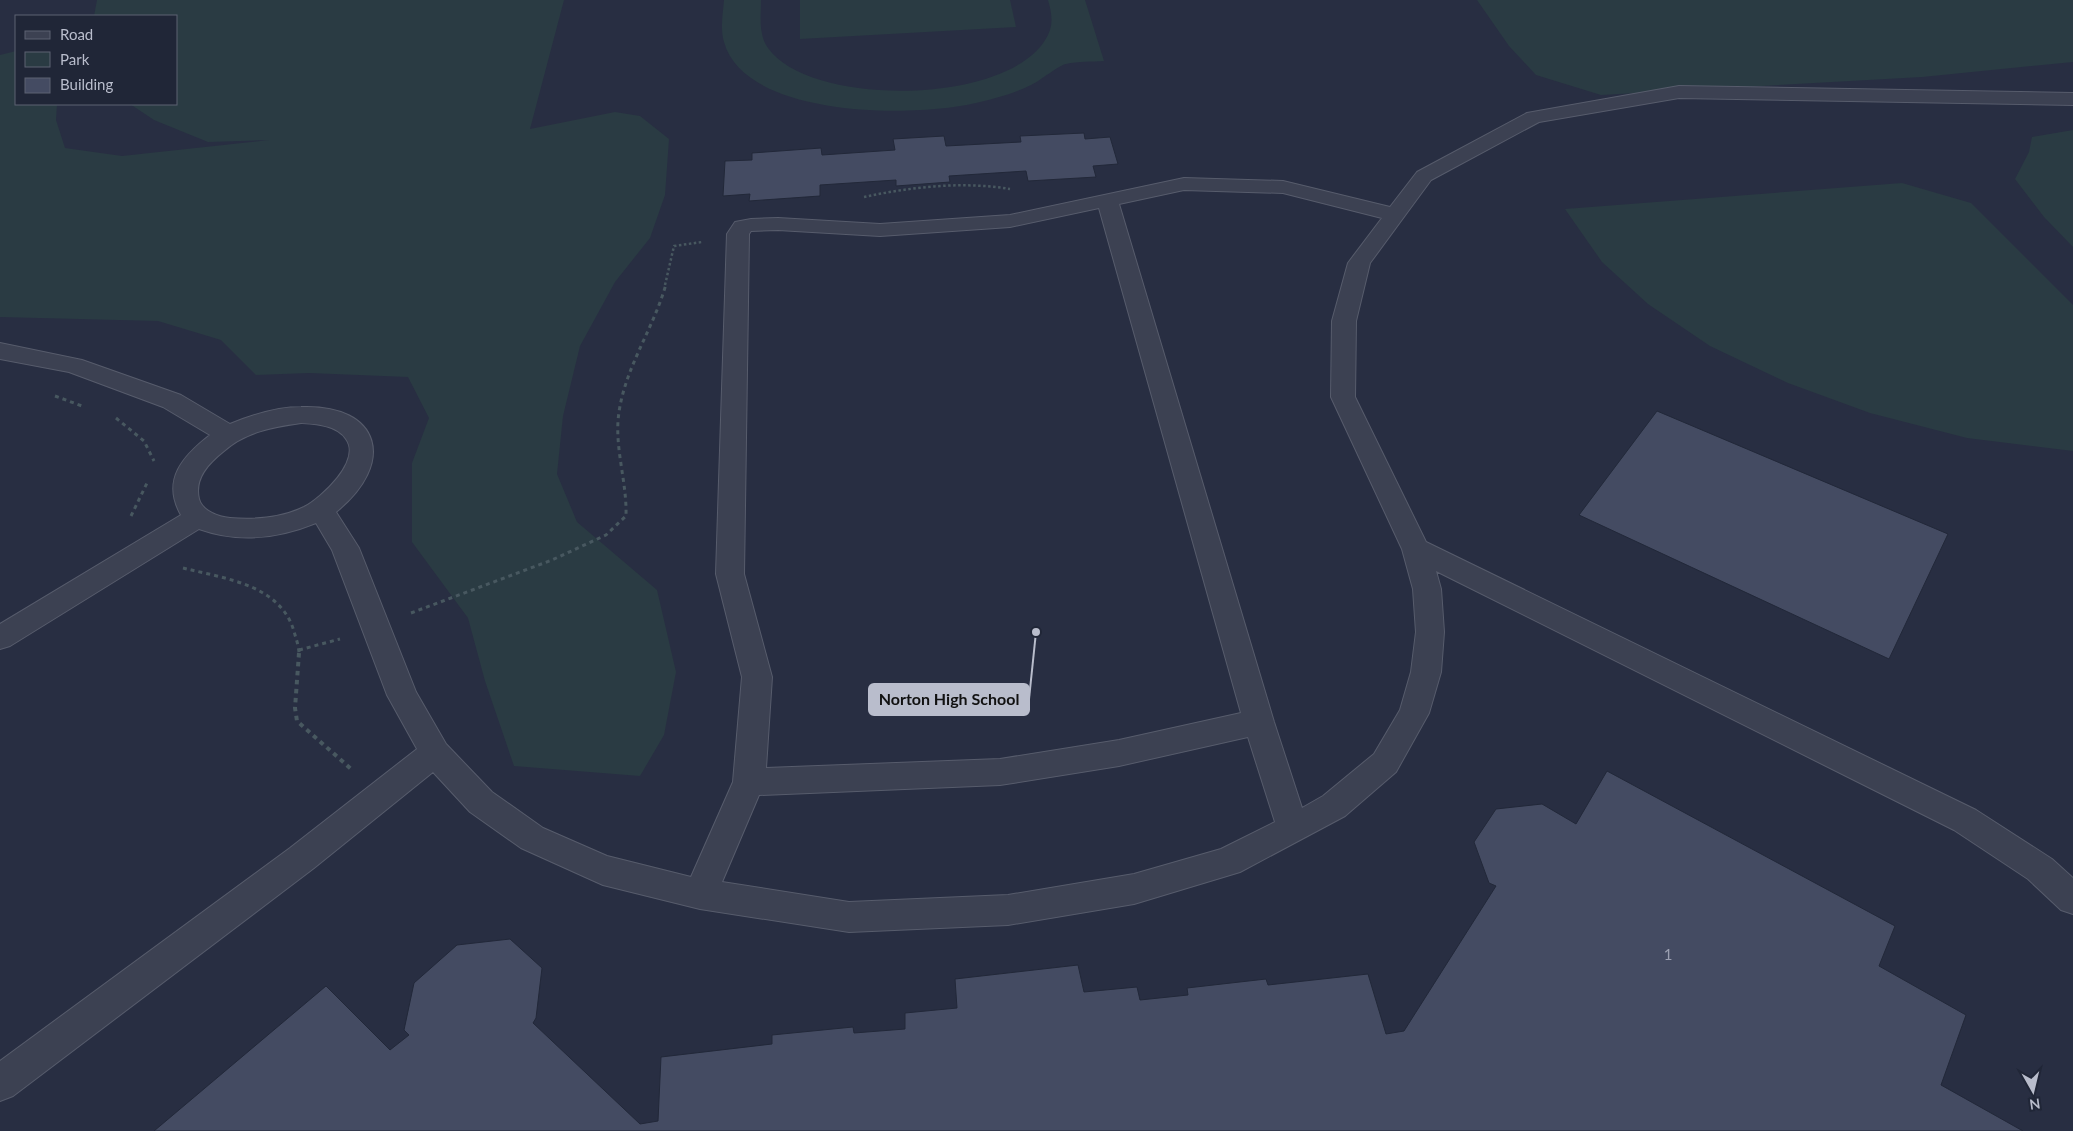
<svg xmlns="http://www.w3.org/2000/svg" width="2073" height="1131" font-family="Lato,sans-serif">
  <rect width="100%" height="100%" fill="#282e42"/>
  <g fill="#2a3b43">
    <path d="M 97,0 L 564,0 L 530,129 L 615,112 L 640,116 L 669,139 L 665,195 L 650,238 L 615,282 L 580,346 L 563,416 L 557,474 L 577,522 L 657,590 L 676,672 L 664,735 L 640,776 L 514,766 L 485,681 L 468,618 L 412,542 L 412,463 L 429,418 L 408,377 L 309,373 L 256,375 L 221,340 L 158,321 L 0,317 L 0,55 L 16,51 L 16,104 L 57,104 L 56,120 L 65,148 L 122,156 L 269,140 L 208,142 L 154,120 L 130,104 L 176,104 L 176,16 L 94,16 Z"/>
    <path d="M 724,0 L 761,0 C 761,16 758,34 768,48 C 812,110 1024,105 1050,30 C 1053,20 1051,10 1048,0 L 1085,0 L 1104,61 C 1092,62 1078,61 1066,64 C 1059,65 1040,81 1031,85 C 1015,93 997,98 980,102 C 919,118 745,119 724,42 C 720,29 723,13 724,0 Z"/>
    <path d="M 800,0 L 1010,0 L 1016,27 L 800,39 Z"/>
    <path d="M 1477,0 L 2073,0 L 2073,62 L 1922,77 L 1601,95 L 1536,75 L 1509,46 Z"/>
    <path d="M 2073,130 L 2073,247 L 2044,217 L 2015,179 L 2029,152 L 2032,137 Z"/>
    <path d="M 1902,183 L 1971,203 L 2073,305 L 2073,451 L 1967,438 L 1870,413 L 1788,383 L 1710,346 L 1648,304 L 1602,262 L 1565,209 Z"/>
  </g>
  <g fill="#444b62" stroke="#222839">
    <path d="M 1084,133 L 1085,139 L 1110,137 L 1118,164 L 1093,166 L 1096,177 L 1028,181 L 1026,171 L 949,176 L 950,182 L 896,186 L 896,180 L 820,185 L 820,196 L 749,201 L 750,194 L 723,196 L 725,161 L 752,160 L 752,153 L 821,148 L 822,155 L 895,150 L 893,139 L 944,136 L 946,146 L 1021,142 L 1020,136 Z"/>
    <path d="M 1657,411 L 1948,534 L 1889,659 L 1579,515 Z"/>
    <path d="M 1607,771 L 1895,926 L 1879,966 L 1966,1015 L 1941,1085 L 2023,1131 L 154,1131 L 326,986 L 390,1050 L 409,1035 L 404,1030 L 414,983 L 457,945 L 510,939 L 542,968 L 536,1018 L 533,1023 L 640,1124 L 658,1121 L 661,1057 L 772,1044 L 772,1035 L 853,1027 L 854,1033 L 905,1029 L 905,1013 L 957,1008 L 955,979 L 1078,965 L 1084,992 L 1137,987 L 1140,1000 L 1188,995 L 1187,988 L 1266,979 L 1268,985 L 1368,974 L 1386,1034 L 1404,1031 L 1496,886 L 1489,883 L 1474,842 L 1496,809 L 1542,804 L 1576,824 Z"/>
  </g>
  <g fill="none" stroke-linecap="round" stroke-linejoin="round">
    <g stroke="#575c6c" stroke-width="2">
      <path id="minor" d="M 1679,86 L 2073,93 L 2073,105 L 1679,98 L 1539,122 L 1431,180 L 1370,263 L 1356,321 L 1355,397 L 1426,542 L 1976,810 L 2052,859 L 2073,878 L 2073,914 L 2061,910 L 2028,879 L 1954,830 L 1436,571 L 1441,589 L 1444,632 L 1441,672 L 1429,713 L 1396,772 L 1345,816 L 1240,872 L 1134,904 L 1008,925 L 849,932 L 700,909 L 603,885 L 521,848 L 470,812 L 433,772 L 314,868 L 13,1096 L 0,1101 L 0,1061 L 290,848 L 417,749 L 387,695 L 332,550 L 316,523 C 277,539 238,543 199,529 L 10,646 L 0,649 L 0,624 L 181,515 C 161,480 183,456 210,435 L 163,407 L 69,372 L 0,359 L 0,343 L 82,360 L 181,395 L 230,424 C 252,415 277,407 301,407 C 382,404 396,464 336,512 L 359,548 L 416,692 L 446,744 L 492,792 L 543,828 L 607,856 L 691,877 L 733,782 L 742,677 L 716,574 L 727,234 L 735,222 L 751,219 L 778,218 L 880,224 L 1010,215 L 1184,178 L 1283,181 L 1390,207 L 1417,172 L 1527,113 ZM 1184,190 L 1283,193 L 1382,218 L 1348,263 L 1332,321 L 1331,397 L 1402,549 L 1413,589 L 1416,632 L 1411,672 L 1400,710 L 1374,754 L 1323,796 L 1302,808 L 1274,722 L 1119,204 ZM 1099,208 L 1241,713 L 1119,740 L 1000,759 L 766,768 L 772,677 L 744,574 L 749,234 L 751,231 L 778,230 L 880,236 L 1010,227 ZM 301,423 C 316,424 337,425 346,439 C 362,461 321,498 304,507 C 281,518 255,520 230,518 C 219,517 202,511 199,499 C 194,478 209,463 224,451 C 245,432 273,427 301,423 ZM 1248,737 L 1275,822 L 1221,849 L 1134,874 L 1008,895 L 849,902 L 722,882 L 759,795 L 1000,785 L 1119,766 Z"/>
    </g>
    <g stroke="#485860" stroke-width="2.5" stroke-dasharray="2.5 2.5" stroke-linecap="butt">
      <path d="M 864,197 C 911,187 962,181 1010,189"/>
      <path d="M 665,285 L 674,246 L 702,242"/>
    </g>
    <g stroke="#485860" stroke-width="3" stroke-dasharray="4 4" stroke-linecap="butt">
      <path d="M 55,396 L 82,406"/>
      <path d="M 116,418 L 144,441 L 154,461"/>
      <path d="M 131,516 L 148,481"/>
      <path d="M 183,568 C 227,579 283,585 295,635 C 297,641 299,648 299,654"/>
      <path d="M 411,613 L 552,560 L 606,535 L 626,516 C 627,484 616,453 618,421 C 622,371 653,331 666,284"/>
      <path d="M 299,650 L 340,639"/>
    </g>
    <path stroke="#485860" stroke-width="4" stroke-dasharray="4.5 4.5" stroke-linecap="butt" d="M 299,653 L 295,708 L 297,721 L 351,769"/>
    <use href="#minor" fill="#3c4152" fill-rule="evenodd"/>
  </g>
  <g text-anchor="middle" stroke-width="5" stroke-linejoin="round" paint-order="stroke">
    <g font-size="15" fill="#9ca0b2">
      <text x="1668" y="960">1</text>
    </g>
  </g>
  <path fill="none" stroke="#b9bdcc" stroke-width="2" d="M1036 632L1029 699"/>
  <circle fill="#b9bdcc" stroke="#202637" stroke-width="2" cx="1036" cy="632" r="5"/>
  <rect fill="#b9bdcc" stroke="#b9bdcc" stroke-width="2" x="869" y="684" width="160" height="31" rx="5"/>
  <g font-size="16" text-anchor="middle" font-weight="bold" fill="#111">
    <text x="949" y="705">Norton High School</text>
  </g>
  <rect x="15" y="15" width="162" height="90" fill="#202637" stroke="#5d6273"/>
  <rect x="25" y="31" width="25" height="8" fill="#3c4152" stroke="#5d6273"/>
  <text x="60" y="40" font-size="15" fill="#b9bdcc">Road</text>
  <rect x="25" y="52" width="25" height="15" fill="#2a3b43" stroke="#5d6273"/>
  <text x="60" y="65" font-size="15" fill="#b9bdcc">Park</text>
  <rect x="25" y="78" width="25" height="15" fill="#444b62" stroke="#5d6273"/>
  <text x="60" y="90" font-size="15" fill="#b9bdcc">Building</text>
  <g transform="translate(2033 1091) rotate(172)" stroke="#202637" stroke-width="4" paint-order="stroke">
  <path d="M0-4L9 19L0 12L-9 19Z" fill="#b9bdcc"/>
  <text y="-8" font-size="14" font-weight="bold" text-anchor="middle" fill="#b9bdcc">N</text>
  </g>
</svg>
